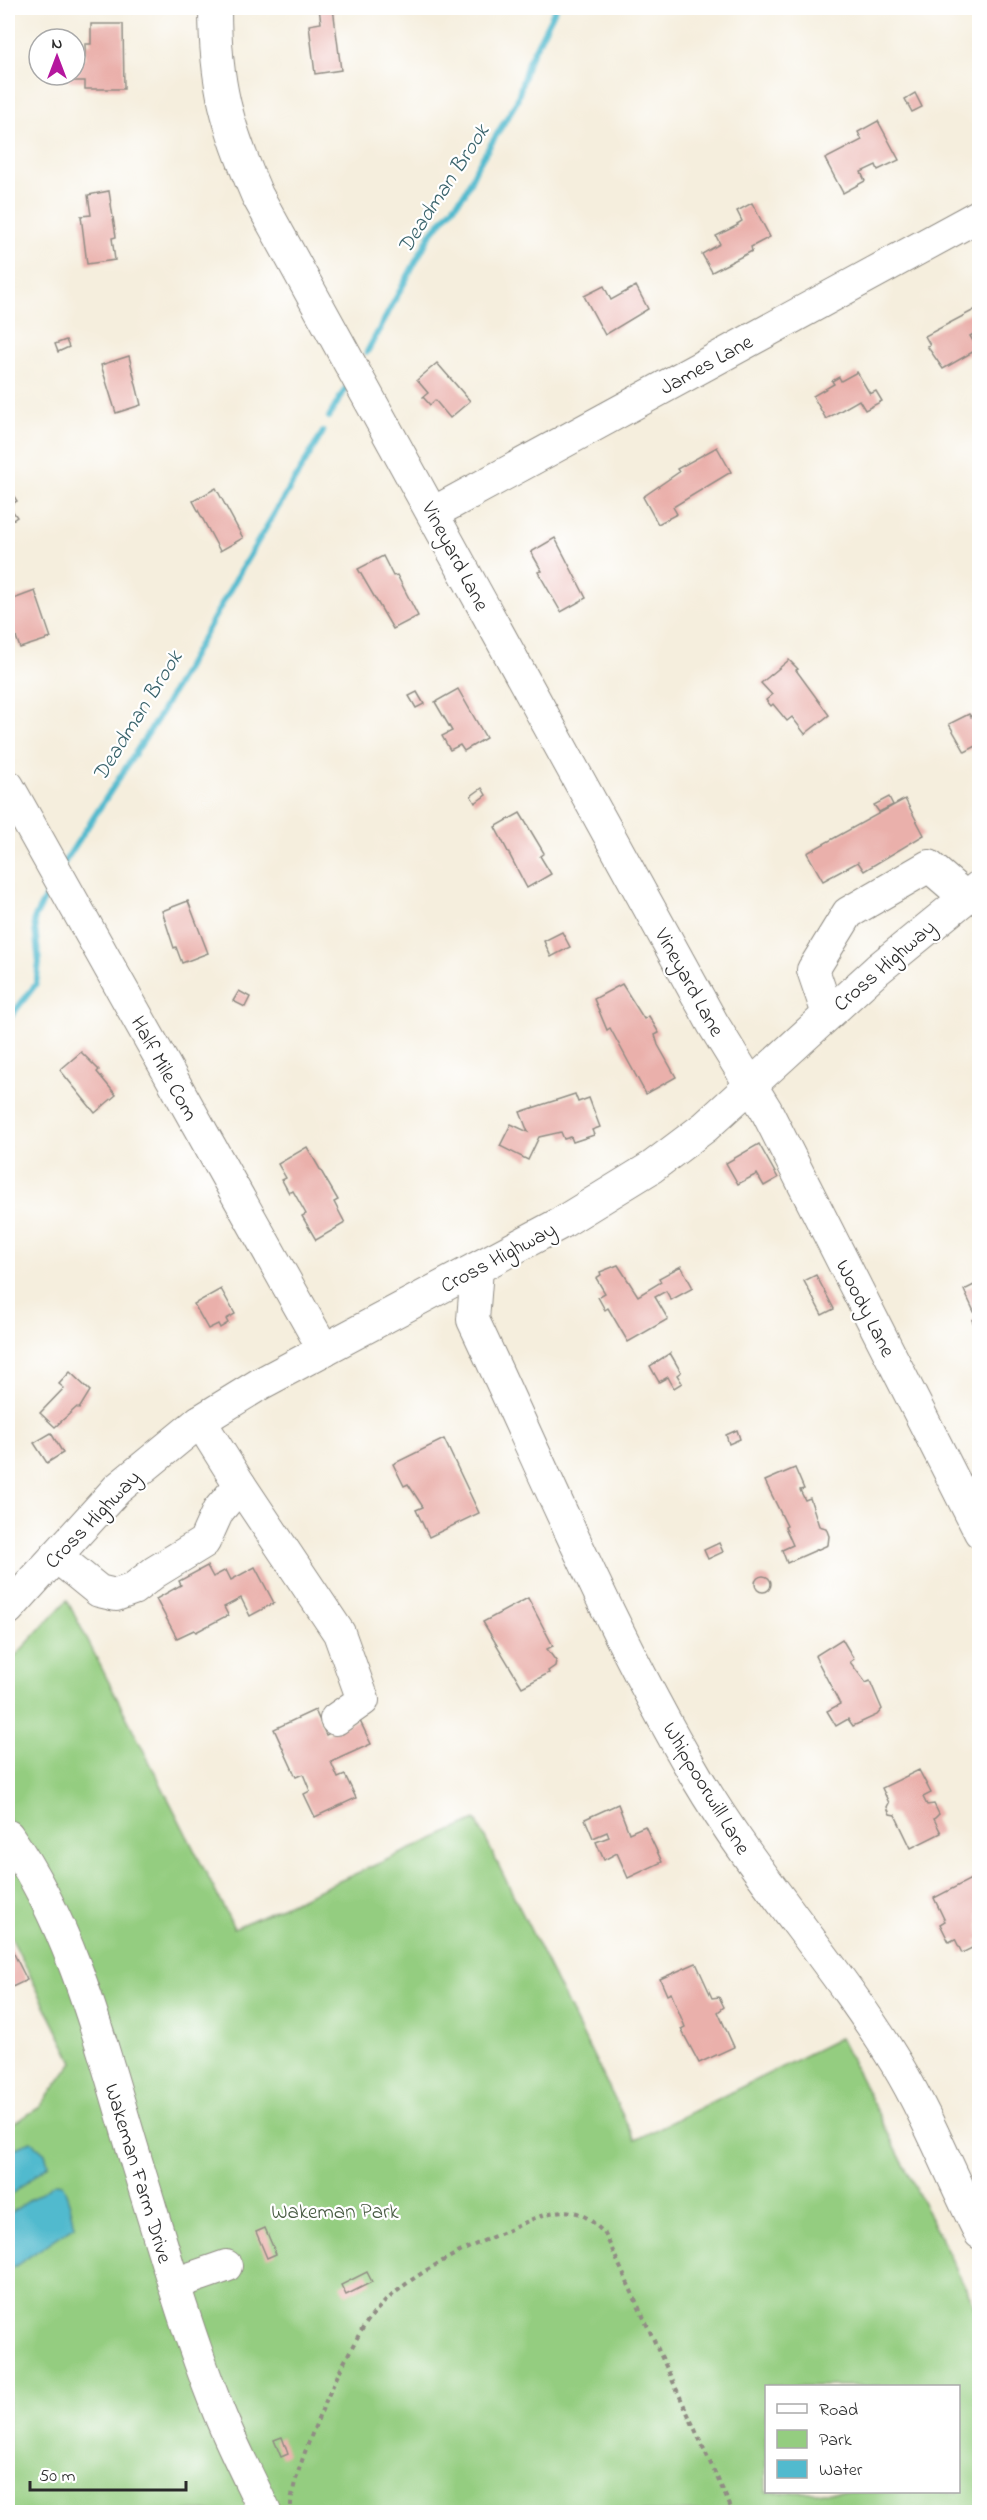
<svg xmlns="http://www.w3.org/2000/svg" width="987" height="2520" font-family="'Indie Flower',sans-serif">
  <rect width="100%" height="100%" fill="#fff"/>
  <filter id="ink" filterUnits="userSpaceOnUse"><feTurbulence type="fractalNoise" baseFrequency=".0167" numOctaves="2"/><feDisplacementMap in="SourceGraphic" scale="12" xChannelSelector="R" yChannelSelector="G"/><feConvolveMatrix kernelMatrix="1 2 1 2 8 2 1 2 1" color-interpolation-filters="sRGB"/></filter>
  <filter id="wash" filterUnits="userSpaceOnUse"><feTurbulence type="fractalNoise" baseFrequency=".008" numOctaves="4" result="noise"/><feDisplacementMap in="SourceGraphic" scale="24" xChannelSelector="R" yChannelSelector="G"/><feGaussianBlur stdDeviation="1.35" result="paint"/><feColorMatrix in="noise" values="0 0 0 0 0 0 0 0 0 0 0 0 0 0 0 0 0 1.4 0 .05"/><feComposite in="paint" operator="in"/></filter>
  <g filter="url(#wash)">
    <rect width="100%" height="100%" fill="#f5eedd"/>
    <path fill="#94cd80" stroke="#607c56" stroke-width="1.5" fill-rule="evenodd" d="M 67,1600 L 234,1928 L 476,1820 L 635,2140 L 840,2038 L 979,2314 L 979,2512 L 8,2512 L 8,2127 L 40,2107 L 73,2062 L 8,1931 L 8,1664 ZM 766,2386 L 958,2386 L 958,2492 L 766,2492 Z"/>
    <g fill="#51bace" stroke="#3e727c" stroke-width="1.5">
      <path d="M 31,2141 L 45,2153 L 48,2165 L 8,2197 L 8,2152 Z"/>
      <path d="M 55,2183 L 62,2184 C 66,2191 75,2219 74,2226 L 8,2271 L 8,2215 Z"/>
    </g>
    <g fill="none" stroke-linecap="round" stroke-linejoin="round">
      <g stroke="#51bace" stroke-width="6">
        <path d="M 367,352 L 430,235 L 465,193 L 477,167 L 517,101 L 528,62 L 556,8"/>
        <path d="M 329,417 L 345,389"/>
        <path d="M 64,863 L 158,718 L 242,568 L 323,432"/>
        <path d="M 8,1020 L 36,984 L 39,963 L 34,919 L 52,885"/>
      </g>
    </g>
    <g id="blocks">
      <g fill="#eab0ab">
        <path d="M 319,8 L 333,8 L 341,70 L 315,74 L 309,25 L 321,23 Z"/>
        <path d="M 91,24 L 123,24 L 124,89 L 85,89 L 85,81 L 68,81 L 68,75 L 75,75 L 75,58 L 85,58 L 85,44 L 91,44 Z"/>
        <path d="M 915,93 L 922,107 L 912,112 L 905,99 Z"/>
        <path d="M 878,121 L 899,160 L 878,170 L 876,165 L 861,172 L 865,181 L 843,193 L 825,159 L 862,140 L 858,132 Z"/>
        <path d="M 109,191 L 116,237 L 112,238 L 115,260 L 87,264 L 81,216 L 91,215 L 88,195 Z"/>
        <path d="M 752,203 L 770,237 L 751,247 L 752,251 L 712,272 L 702,254 L 720,244 L 716,236 L 738,225 L 737,224 L 742,221 L 737,211 Z"/>
        <path d="M 604,286 L 611,300 L 636,286 L 648,309 L 605,335 L 584,296 Z"/>
        <path d="M 978,308 L 980,330 L 970,336 L 978,349 L 943,369 L 927,346 L 930,345 L 925,336 Z"/>
        <path d="M 66,340 L 69,347 L 58,352 L 55,344 Z"/>
        <path d="M 129,356 L 141,405 L 116,413 L 101,365 Z"/>
        <path d="M 437,363 L 470,401 L 450,418 L 435,400 L 430,405 L 423,397 L 428,393 L 417,380 Z"/>
        <path d="M 857,372 L 870,394 L 876,391 L 882,401 L 865,410 L 859,400 L 826,419 L 813,396 L 834,384 L 832,381 L 839,377 L 841,381 Z"/>
        <path d="M 717,447 L 731,472 L 673,507 L 677,514 L 658,524 L 643,497 L 679,472 L 677,469 Z"/>
        <path d="M 8,487 L 17,501 L 9,506 L 17,517 L 8,523 Z"/>
        <path d="M 216,488 L 243,538 L 220,551 L 193,501 Z"/>
        <path d="M 555,538 L 586,598 L 561,612 L 538,572 L 542,571 L 531,552 Z"/>
        <path d="M 383,556 L 393,576 L 397,575 L 418,616 L 393,629 L 358,569 Z"/>
        <path d="M 35,591 L 51,638 L 20,648 L 15,634 L 8,630 L 8,601 Z"/>
        <path d="M 789,660 L 798,669 L 796,670 L 829,715 L 805,734 L 792,717 L 787,721 L 773,704 L 771,706 L 766,700 L 772,695 L 761,683 Z"/>
        <path d="M 458,689 L 486,738 L 464,751 L 460,745 L 450,750 L 442,736 L 452,731 L 435,702 Z"/>
        <path d="M 417,692 L 424,704 L 416,708 L 409,696 Z"/>
        <path d="M 980,712 L 980,744 L 965,752 L 949,724 L 969,714 L 971,717 Z"/>
        <path d="M 482,788 L 486,795 L 475,803 L 471,796 Z"/>
        <path d="M 889,797 L 893,805 L 879,812 L 874,805 Z"/>
        <path d="M 905,799 L 924,835 L 864,871 L 858,862 L 823,881 L 807,853 Z"/>
        <path d="M 520,813 L 544,853 L 540,856 L 551,874 L 527,888 L 495,827 Z"/>
        <path d="M 188,901 L 208,953 L 182,963 L 176,947 L 174,948 L 162,911 Z"/>
        <path d="M 562,932 L 570,947 L 551,957 L 544,941 Z"/>
        <path d="M 622,984 L 644,1019 L 649,1016 L 659,1033 L 655,1035 L 658,1045 L 676,1077 L 646,1094 L 610,1028 L 607,1030 L 594,999 Z"/>
        <path d="M 239,991 L 250,997 L 245,1007 L 233,1001 Z"/>
        <path d="M 81,1052 L 99,1070 L 97,1072 L 116,1095 L 95,1113 L 60,1070 Z"/>
        <path d="M 575,1094 L 578,1102 L 589,1098 L 600,1127 L 592,1130 L 594,1135 L 573,1142 L 571,1137 L 564,1139 L 561,1132 L 539,1137 L 528,1160 L 500,1146 L 511,1124 L 528,1132 L 520,1112 Z"/>
        <path d="M 759,1144 L 778,1178 L 764,1186 L 757,1174 L 738,1184 L 726,1163 Z"/>
        <path d="M 307,1147 L 338,1200 L 334,1202 L 345,1223 L 316,1240 L 302,1216 L 306,1214 L 293,1191 L 289,1193 L 282,1180 L 286,1178 L 278,1164 Z"/>
        <path d="M 618,1265 L 638,1296 L 661,1282 L 659,1278 L 681,1266 L 693,1288 L 671,1300 L 666,1291 L 655,1297 L 668,1319 L 628,1342 L 608,1308 L 605,1310 L 598,1297 L 605,1293 L 596,1278 L 601,1275 L 600,1272 Z"/>
        <path d="M 816,1275 L 834,1309 L 822,1315 L 804,1281 Z"/>
        <path d="M 980,1282 L 980,1336 L 972,1320 L 977,1318 L 964,1290 Z"/>
        <path d="M 221,1289 L 235,1314 L 226,1319 L 228,1323 L 220,1328 L 218,1324 L 208,1329 L 194,1304 Z"/>
        <path d="M 670,1353 L 681,1372 L 677,1375 L 682,1383 L 674,1388 L 668,1377 L 659,1382 L 650,1366 Z"/>
        <path d="M 70,1372 L 90,1391 L 79,1409 L 77,1407 L 55,1427 L 40,1413 L 64,1388 L 59,1384 Z"/>
        <path d="M 737,1430 L 740,1439 L 729,1444 L 726,1435 Z"/>
        <path d="M 51,1433 L 63,1453 L 47,1463 L 34,1443 Z"/>
        <path d="M 444,1439 L 479,1513 L 429,1537 L 416,1510 L 423,1507 L 408,1484 L 404,1486 L 393,1464 Z"/>
        <path d="M 795,1468 L 804,1489 L 800,1490 L 805,1500 L 810,1498 L 819,1526 L 826,1528 L 829,1536 L 828,1545 L 787,1563 L 782,1550 L 793,1545 L 785,1527 L 787,1526 L 765,1481 Z"/>
        <path d="M 719,1543 L 723,1552 L 708,1559 L 704,1550 Z"/>
        <path d="M 207,1566 L 213,1577 L 226,1570 L 231,1580 L 255,1567 L 274,1603 L 250,1616 L 241,1598 L 224,1607 L 228,1615 L 196,1632 L 194,1630 L 177,1638 L 156,1599 L 181,1585 L 179,1581 Z"/>
        <circle cx="763" cy="1584" r="8"/>
        <path d="M 528,1598 L 553,1646 L 547,1649 L 556,1661 L 555,1666 L 548,1671 L 549,1673 L 522,1687 L 483,1622 Z"/>
        <path d="M 842,1639 L 854,1659 L 850,1662 L 866,1683 L 870,1681 L 882,1709 L 877,1715 L 853,1726 L 848,1719 L 836,1726 L 827,1711 L 840,1704 L 815,1656 Z"/>
        <path d="M 315,1710 L 326,1735 L 359,1719 L 371,1744 L 331,1762 L 338,1778 L 345,1775 L 356,1798 L 315,1817 L 304,1794 L 310,1791 L 303,1774 L 296,1777 L 274,1729 Z"/>
        <path d="M 919,1770 L 931,1793 L 923,1797 L 927,1805 L 934,1804 L 939,1814 L 934,1819 L 941,1833 L 911,1848 L 895,1815 L 890,1814 L 887,1807 L 889,1803 L 882,1788 Z"/>
        <path d="M 618,1804 L 629,1833 L 645,1826 L 662,1862 L 628,1878 L 617,1853 L 604,1860 L 596,1842 L 609,1837 L 607,1832 L 593,1838 L 585,1819 Z"/>
        <path d="M 980,1868 L 980,1895 L 977,1896 L 980,1939 L 976,1940 L 978,1945 L 962,1953 L 955,1939 L 949,1942 L 940,1924 L 945,1921 L 934,1898 L 975,1877 L 973,1871 Z"/>
        <path d="M 8,1942 L 27,1980 L 8,1989 Z"/>
        <path d="M 696,1963 L 712,1998 L 719,1997 L 724,2007 L 718,2012 L 734,2047 L 699,2063 L 681,2029 L 685,2027 L 671,1993 L 667,1995 L 660,1979 Z"/>
        <path d="M 265,2228 L 276,2254 L 267,2258 L 256,2232 Z"/>
        <path d="M 367,2272 L 372,2282 L 346,2295 L 341,2285 Z"/>
        <path d="M 282,2437 L 288,2454 L 281,2457 L 274,2440 Z"/>
      </g>
    </g>
  </g>
  <g filter="url(#ink)">
    <use href="#blocks" fill-opacity="0" stroke="#908c84" stroke-width="1.5"/>
    <g fill="none" stroke-linecap="round" stroke-linejoin="round">
      <g stroke="#908c84" stroke-width="34">
        <g id="minor">
          <path d="M 215,8 C 215,84 227,126 257,195 L 713,1024 L 766,1110 L 980,1532"/>
          <path d="M 433,513 L 980,215"/>
          <path d="M 8,786 L 324,1350"/>
          <path d="M 828,1014 L 813,970 L 848,913 L 929,866 L 965,897"/>
          <path d="M 477,1269 L 473,1320 C 545,1473 611,1632 697,1778 C 756,1878 836,1964 896,2063 C 928,2116 952,2178 980,2233"/>
          <path d="M 240,1485 L 339,1633 L 363,1700 L 336,1719"/>
          <path d="M 56,1556 L 99,1591 L 116,1595 L 133,1589 L 155,1572 L 204,1542 L 218,1511 L 240,1485 L 200,1421"/>
          <path d="M 8,1609 L 117,1489 L 200,1421 L 260,1384 L 561,1223 L 652,1167 L 705,1127 L 878,969 L 980,886"/>
          <path d="M 8,1836 C 76,1932 103,2053 137,2164 C 162,2245 185,2326 216,2405 C 230,2442 249,2477 265,2512"/>
          <path d="M 174,2284 L 226,2266"/>
        </g>
      </g>
      <path stroke="#908c84" stroke-width="4" stroke-dasharray="4.5 4.5" stroke-linecap="butt" d="M 291,2506 C 290,2474 348,2345 370,2318 C 405,2275 461,2250 511,2229 C 529,2221 551,2208 572,2212 C 586,2214 595,2224 605,2234 L 733,2512"/>
      <use href="#minor" stroke="#fff" stroke-width="32"/>
    </g>
  </g>
  <g text-anchor="middle" stroke-width="4.5" stroke-linejoin="round" paint-order="stroke">
    <g font-size="21" fill="#2b2b2b" stroke="#fff">
      <text transform="translate(706 364) rotate(-29)" y="7">James Lane</text>
      <text transform="translate(456 556) rotate(62)" y="7">Vineyard Lane</text>
      <text transform="translate(884 965) rotate(-41)" y="7">Cross Highway</text>
      <text transform="translate(690 982) rotate(61)" y="7">Vineyard Lane</text>
      <text transform="translate(165 1068) rotate(61)" y="7">Half Mile Com</text>
      <text transform="translate(498 1257) rotate(-28)" y="7">Cross Highway</text>
      <text transform="translate(866 1308) rotate(63)" y="7">Woody Lane</text>
      <text transform="translate(92 1519) rotate(-46)" y="7">Cross Highway</text>
      <text transform="translate(707 1788) rotate(59)" y="7">Whippoorwill Lane</text>
      <text transform="translate(139 2173) rotate(73)" y="7">Wakeman Farm Drive</text>
    </g>
    <g font-size="21" fill="#4a5c44" stroke="#fff">
      <text x="335" y="2218">Wakeman Park</text>
    </g>
    <g font-size="22" font-style="italic" fill="#3a646c" stroke="#fff">
      <text transform="translate(442 188) rotate(-57)" y="8">Deadman Brook</text>
      <text transform="translate(136 715) rotate(-58)" y="8">Deadman Brook</text>
    </g>
  </g>
  <rect width="987" height="2520" fill="none" stroke="#fff" stroke-width="30"/>
  <rect x="765" y="2385" width="195" height="108" fill="#ffffff" stroke="#aaaaaa" stroke-width="1.5"/>
  <rect x="777" y="2404" width="30" height="9" fill="#ffffff" stroke="#aaaaaa" stroke-width="1.5"/>
  <text x="819" y="2415" font-size="18" fill="#2b2b2b">Road</text>
  <rect x="777" y="2430" width="30" height="18" fill="#94cd80" stroke="#aaaaaa" stroke-width="1.5"/>
  <text x="819" y="2445" font-size="18" fill="#2b2b2b">Park</text>
  <rect x="777" y="2460" width="30" height="18" fill="#51bace" stroke="#aaaaaa" stroke-width="1.5"/>
  <text x="819" y="2475" font-size="18" fill="#2b2b2b">Water</text>
  <g transform="translate(57 57)"><circle r="28" fill="#ffffff" stroke="#aaaaaa" stroke-width="1.5"/>
  <path d="M0-4.5L10 22L0 15L-10 22Z" fill="#b5179e"/>
  <text y="-9" font-size="16" font-weight="bold" text-anchor="middle" fill="#2b2b2b">N</text>
  </g>
  <path d="M30 2481v9h156v-9" fill="none" stroke="#2b2b2b" stroke-width="3"/>
  <text x="39" y="2481" font-size="18" fill="#2b2b2b" stroke="#ffffff" stroke-width="4.5" paint-order="stroke">50 m</text>
</svg>
